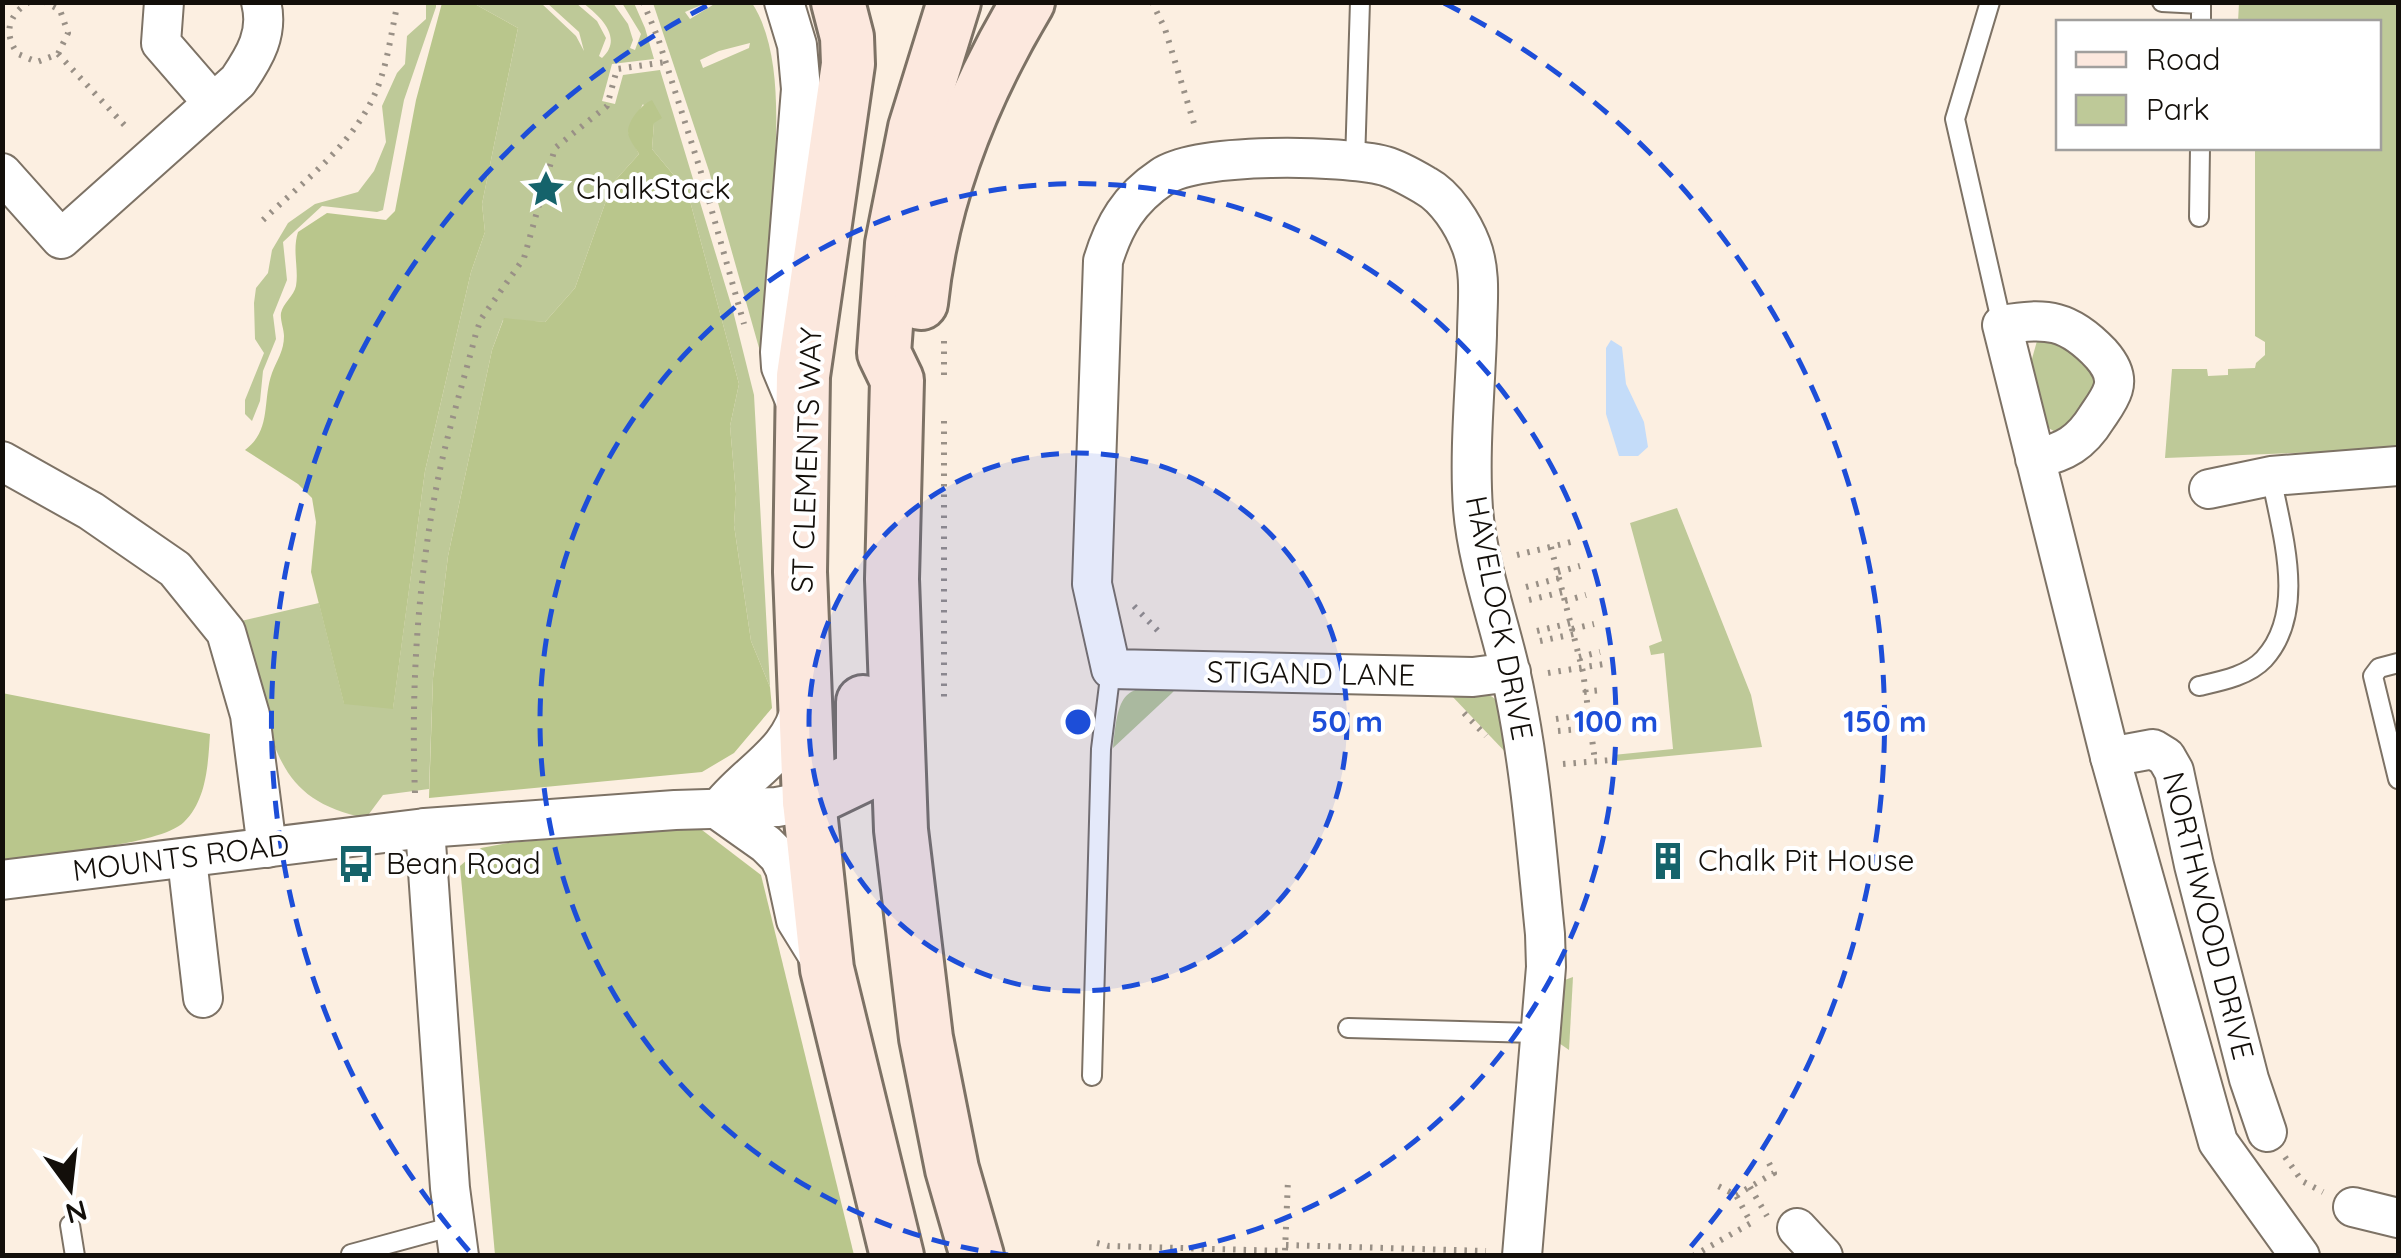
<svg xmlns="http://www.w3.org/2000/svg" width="2401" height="1258" font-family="Quicksand,sans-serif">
  <rect width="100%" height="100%" fill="#fcefe1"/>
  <g fill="#bec998" fill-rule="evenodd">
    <path d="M 426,3 L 436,3 L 436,7 L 404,100 L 383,210 L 377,212 L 322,206 L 283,242 L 287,280 L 273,315 L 276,339 L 263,371 L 260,401 L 252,421 L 245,414 L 245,400 L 264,353 L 255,339 L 254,303 L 256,288 L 268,273 L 272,250 L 288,223 L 315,204 L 358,192 L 374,171 L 386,142 L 382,106 L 397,73 L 405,64 L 407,36 L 426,19 Z"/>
    <path d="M 473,3 L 541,3 L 576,36 L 584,51 L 579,32 L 547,3 L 576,3 L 597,21 L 606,38 L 599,56 L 602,58 C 624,38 600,16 583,3 L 613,3 L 628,24 L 633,40 L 630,48 L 635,50 L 641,34 L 622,3 L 634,3 L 645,28 L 654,59 L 612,64 L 602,101 L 615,104 L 623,75 L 660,70 L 733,311 L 754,395 L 770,687 L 751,641 L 734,525 L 736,494 L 730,426 L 739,384 L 690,201 L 682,185 L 652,149 L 654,123 L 643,104 L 628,132 L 639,154 L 612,184 L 575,288 L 545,322 L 503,320 L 492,350 L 448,556 L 433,678 L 429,789 L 383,795 L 366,818 C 296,804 279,770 262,706 C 255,678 248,649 241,621 L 319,603 L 344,703 L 393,708 L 425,471 L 471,272 L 485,232 L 482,204 L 518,28 Z"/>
    <path d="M 653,3 L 706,3 L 685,12 L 690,19 L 716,3 L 752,3 C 791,63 772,176 769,246 C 767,287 767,328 765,369 L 709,171 ZM 750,43 L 749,48 L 703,68 L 700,60 L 719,51 Z"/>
    <path d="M 2239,3 L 2398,3 L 2398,449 L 2165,458 L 2172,369 L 2207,369 L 2208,376 L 2228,375 L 2228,369 L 2255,368 L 2256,363 L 2265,355 L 2265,342 L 2255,336 L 2255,148 L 2378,148 L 2378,22 L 2238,22 Z"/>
    <path d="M 2060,336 L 2096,364 L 2097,392 L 2061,435 L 2043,425 L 2028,373 L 2037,341 Z"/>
    <path d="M 1677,508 L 1751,695 L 1762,747 L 1617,761 L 1613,755 L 1673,749 L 1664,653 L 1651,655 L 1649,646 L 1662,641 L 1630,523 Z"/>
    <path d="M 1181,683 L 1172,693 L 1113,748 C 1119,687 1124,688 1181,683 Z"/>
    <path d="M 1488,694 L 1498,701 L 1510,757 L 1451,695 Z"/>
    <path d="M 1573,977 L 1569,1050 L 1556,1041 L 1559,982 Z"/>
  </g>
  <g fill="#b9c68c">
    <path d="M 442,3 L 473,3 L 518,28 L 482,204 L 485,232 L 471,272 L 425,471 L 393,709 L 344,704 L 311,572 L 316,522 L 312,498 L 298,484 L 245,450 C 272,430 262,401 272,373 C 277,360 284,351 284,336 C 284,329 280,320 281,313 C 283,303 294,296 296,286 C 299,268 292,251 298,232 L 327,213 L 386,220 L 395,211 L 416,100 Z"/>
    <path d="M 652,100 L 662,118 L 654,123 L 652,149 L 682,185 L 690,201 L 739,384 L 730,426 L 736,494 L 734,525 L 751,641 L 770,687 L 772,708 L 734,753 L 702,772 L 429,798 L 433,678 L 448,556 L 492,350 L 504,318 L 545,322 L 575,288 L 612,184 L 639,154 C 636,148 628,139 628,132 C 628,120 642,104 652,100 Z"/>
    <path d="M 2,693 L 210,734 C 208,763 207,800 184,822 C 160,846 41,854 3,860 Z"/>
    <path d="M 671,829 L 702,830 L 761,875 L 854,1255 L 495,1255 L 460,866 L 481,848 L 508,843 Z"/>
  </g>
  <path fill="#c4dcf9" d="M 1611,340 L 1622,347 L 1626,384 L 1644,422 L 1648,447 L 1638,456 L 1619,456 L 1606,414 L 1606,348 Z"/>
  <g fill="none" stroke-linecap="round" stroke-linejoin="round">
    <g stroke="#7d7265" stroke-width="22">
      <g id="lane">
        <path d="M 1990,2 L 1955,119 L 2002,325"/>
        <path d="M 2162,2 L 2201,4 L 2201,22"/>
        <path d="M 1355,162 L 1360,2"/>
        <path d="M 2199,217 L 2200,148"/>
        <path d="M 2398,663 L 2379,668 L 2373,676 L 2398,779"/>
        <path d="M 2199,686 C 2221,681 2248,676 2264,659 C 2308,611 2281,531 2271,476"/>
        <path d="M 1348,1028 L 1540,1033"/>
        <path d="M 1092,1076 L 1101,749 L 1111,669"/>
        <path d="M 70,1225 L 75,1256"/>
        <path d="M 351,1254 L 454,1226"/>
      </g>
    </g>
    <g stroke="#7d7265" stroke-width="42">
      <g id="street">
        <path d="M 164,2 L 161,43 L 213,103"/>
        <path d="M 784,2 L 797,45 L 801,89 L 780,352 L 781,367 L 796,403"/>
        <path d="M 2,173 L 61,239 L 238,81 C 255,56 269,33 261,2"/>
        <path d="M 2035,459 C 2065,452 2081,443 2097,417 C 2103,408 2110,399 2113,389 C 2117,376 2109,363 2101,354 C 2069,320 2047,317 2002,325 L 2110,757 L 2218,1142 L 2300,1256"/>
        <path d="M 2,461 L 91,511 L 175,569 L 226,632 L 250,715 L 267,848"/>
        <path d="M 2209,489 L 2271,476 L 2398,466"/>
        <path d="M 1511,672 L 1473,677 L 1111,669 L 1092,584 L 1103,261 C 1114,225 1129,199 1162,177 C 1198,152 1342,155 1385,166 C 1399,170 1414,179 1426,186 C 1446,197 1463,224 1471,245 C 1482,273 1477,306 1477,335 C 1475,393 1469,452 1473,509 C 1478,570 1504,634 1515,694 C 1531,773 1537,854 1545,934 L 1546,967 L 1522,1256"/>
        <path d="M 2110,757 L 2153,749 L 2166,757 L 2174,771 L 2194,865 L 2249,1079 L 2267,1132"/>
        <path d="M 718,810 L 766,844 L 779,857 L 785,869 L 796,920 L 817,954"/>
        <path d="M 718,810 C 745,773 792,754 801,705"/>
        <path d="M 425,828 L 450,1188 L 459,1256"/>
        <path d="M 187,859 L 203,998"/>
        <path d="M 2,880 L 425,828 L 675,810 L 777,807 L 809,801"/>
        <path d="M 2353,1207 L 2398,1218"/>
        <path d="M 1797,1228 L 1823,1256"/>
      </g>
    </g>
    <g stroke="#7d7265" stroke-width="58">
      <g id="secondary">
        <path d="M 838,2 L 847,37 L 848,64 L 803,376 L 800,572 L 809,801 L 827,969 L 897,1256"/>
        <path d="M 954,2 L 915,128 L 892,244 L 884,353 L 897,380 L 892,579 L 901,830 L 926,1038 L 952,1169 L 977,1256"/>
        <path d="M 921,303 C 932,196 973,94 1028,2"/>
        <path d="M 809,801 L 863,775 L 863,702"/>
      </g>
    </g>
    <g stroke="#999086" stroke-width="6" stroke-dasharray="2.5 8" stroke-linecap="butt">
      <path d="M 29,2 C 8,15 3,34 18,54 L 37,62 L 58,54 L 68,33 L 60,10 L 45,2"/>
      <path d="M 643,2 L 658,38 L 700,169 L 744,324"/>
      <path d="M 1152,2 L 1165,29 L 1196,130"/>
      <path d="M 58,54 L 129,130"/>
      <path d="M 263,220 C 306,179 362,138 381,78 C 389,54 392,28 398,2"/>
      <path d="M 944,341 L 944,378"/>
      <path d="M 944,421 L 944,698"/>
      <path d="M 1551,547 L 1583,672 L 1595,761"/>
      <path d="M 1517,555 L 1575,541"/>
      <path d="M 1558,572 L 1580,566"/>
      <path d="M 1526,587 L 1560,578"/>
      <path d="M 1529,600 L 1563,592"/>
      <path d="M 1565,601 L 1586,595"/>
      <path d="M 1134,606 L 1160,633"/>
      <path d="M 1572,629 L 1594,624"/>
      <path d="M 1537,631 L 1571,623"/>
      <path d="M 1540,641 L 1574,634"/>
      <path d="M 1579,657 L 1600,652"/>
      <path d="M 1548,673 L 1604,664"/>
      <path d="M 1584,692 L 1602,690"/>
      <path d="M 1464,713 L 1486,736"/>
      <path d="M 1556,719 L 1590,714"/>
      <path d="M 1591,721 L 1607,719"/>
      <path d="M 1558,731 L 1592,728"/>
      <path d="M 1563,764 L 1612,760"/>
      <path d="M 415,793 C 411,691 417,589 436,489 C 446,436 463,384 476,333 L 481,319 L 524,258 L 555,148 L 607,106 L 617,69 L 666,62"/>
      <path d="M 2285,1157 L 2302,1181 L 2323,1192"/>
      <path d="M 1750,1187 L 1767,1216"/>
      <path d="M 1736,1195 L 1774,1173 L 1767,1159"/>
      <path d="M 1097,1243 L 1109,1246 L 1285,1251 L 1288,1180"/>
      <path d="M 1286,1245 L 1486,1251"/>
      <path d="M 1693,1256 L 1751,1223 L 1736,1195 L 1712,1183"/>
    </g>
    <use href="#lane" stroke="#fff" stroke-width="18"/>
    <use href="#street" stroke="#fff" stroke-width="38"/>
    <use href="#secondary" stroke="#fce8de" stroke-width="52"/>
  </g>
  <circle cx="1078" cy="722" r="269" fill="#1d4ed8" fill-opacity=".12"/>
  <g fill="none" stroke="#1d4ed8" stroke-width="5" stroke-dasharray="18 12">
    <circle cx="1078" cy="722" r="269"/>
    <path d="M1008 1255A538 538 0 1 1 1148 1255"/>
    <path d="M469 1251A807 807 0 0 1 712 3M1444 3A807 807 0 0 1 1687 1251"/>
  </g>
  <defs>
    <g id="sight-bare" transform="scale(3)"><path d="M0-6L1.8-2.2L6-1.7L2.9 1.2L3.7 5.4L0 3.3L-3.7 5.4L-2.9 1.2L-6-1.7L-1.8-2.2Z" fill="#15636b" stroke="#fff" stroke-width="2.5" paint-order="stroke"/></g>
    <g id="building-bare" transform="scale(3)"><path d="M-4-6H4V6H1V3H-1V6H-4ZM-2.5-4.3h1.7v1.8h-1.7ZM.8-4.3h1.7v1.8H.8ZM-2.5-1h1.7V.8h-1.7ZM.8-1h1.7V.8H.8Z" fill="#15636b" stroke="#fff" stroke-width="2.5" paint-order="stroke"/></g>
    <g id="bus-bare" transform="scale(3)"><path d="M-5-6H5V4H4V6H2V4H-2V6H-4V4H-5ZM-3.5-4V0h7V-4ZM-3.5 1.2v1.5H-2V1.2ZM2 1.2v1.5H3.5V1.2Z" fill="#15636b" stroke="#fff" stroke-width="2.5" paint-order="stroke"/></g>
  </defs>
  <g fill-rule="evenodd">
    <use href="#sight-bare" x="546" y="189"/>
    <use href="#building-bare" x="1668" y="861"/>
    <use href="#bus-bare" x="356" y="864"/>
  </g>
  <g text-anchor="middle" stroke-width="8" stroke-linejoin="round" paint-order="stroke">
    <g font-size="30" fill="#130f0a" stroke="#fff" text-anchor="start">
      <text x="576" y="199">ChalkStack</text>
      <text x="1698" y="871">Chalk Pit House</text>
      <text x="386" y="874">Bean Road</text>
    </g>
    <g font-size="30" fill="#130f0a" stroke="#fff">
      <text transform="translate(807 460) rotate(-88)" y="10">ST CLEMENTS WAY</text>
      <text transform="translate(1499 618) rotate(79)" y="10">HAVELOCK DRIVE</text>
      <text transform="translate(1311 674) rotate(1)" y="10">STIGAND LANE</text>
      <text transform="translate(181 858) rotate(-7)" y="10">MOUNTS ROAD</text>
      <text transform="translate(2208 916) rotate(76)" y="10">NORTHWOOD DRIVE</text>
    </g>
  </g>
  <circle cx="1078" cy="722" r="15" fill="#1d4ed8" stroke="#fff" stroke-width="5"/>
  <g font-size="30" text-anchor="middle" font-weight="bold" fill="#1d4ed8" stroke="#fff" stroke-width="8" stroke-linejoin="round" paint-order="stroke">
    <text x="1347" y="732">50 m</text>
    <text x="1616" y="732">100 m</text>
    <text x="1885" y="732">150 m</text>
  </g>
  <rect width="2401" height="1258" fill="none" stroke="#130f0a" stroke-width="10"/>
  <rect x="2056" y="20" width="325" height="130" fill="#ffffff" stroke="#a19f9d" stroke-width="2.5"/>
  <rect x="2076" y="52" width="50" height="15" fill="#fce8de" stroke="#a19f9d" stroke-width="2.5"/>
  <text x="2146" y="70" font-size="30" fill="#130f0a">Road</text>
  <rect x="2076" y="95" width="50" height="30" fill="#bec998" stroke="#a19f9d" stroke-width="2.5"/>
  <text x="2146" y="120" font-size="30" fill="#130f0a">Park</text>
  <g transform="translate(70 1188) rotate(165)" stroke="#ffffff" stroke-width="8" paint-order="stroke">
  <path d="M0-8L18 38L0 25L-18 38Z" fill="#130f0a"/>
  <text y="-15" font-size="28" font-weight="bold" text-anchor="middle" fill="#130f0a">N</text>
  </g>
</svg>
